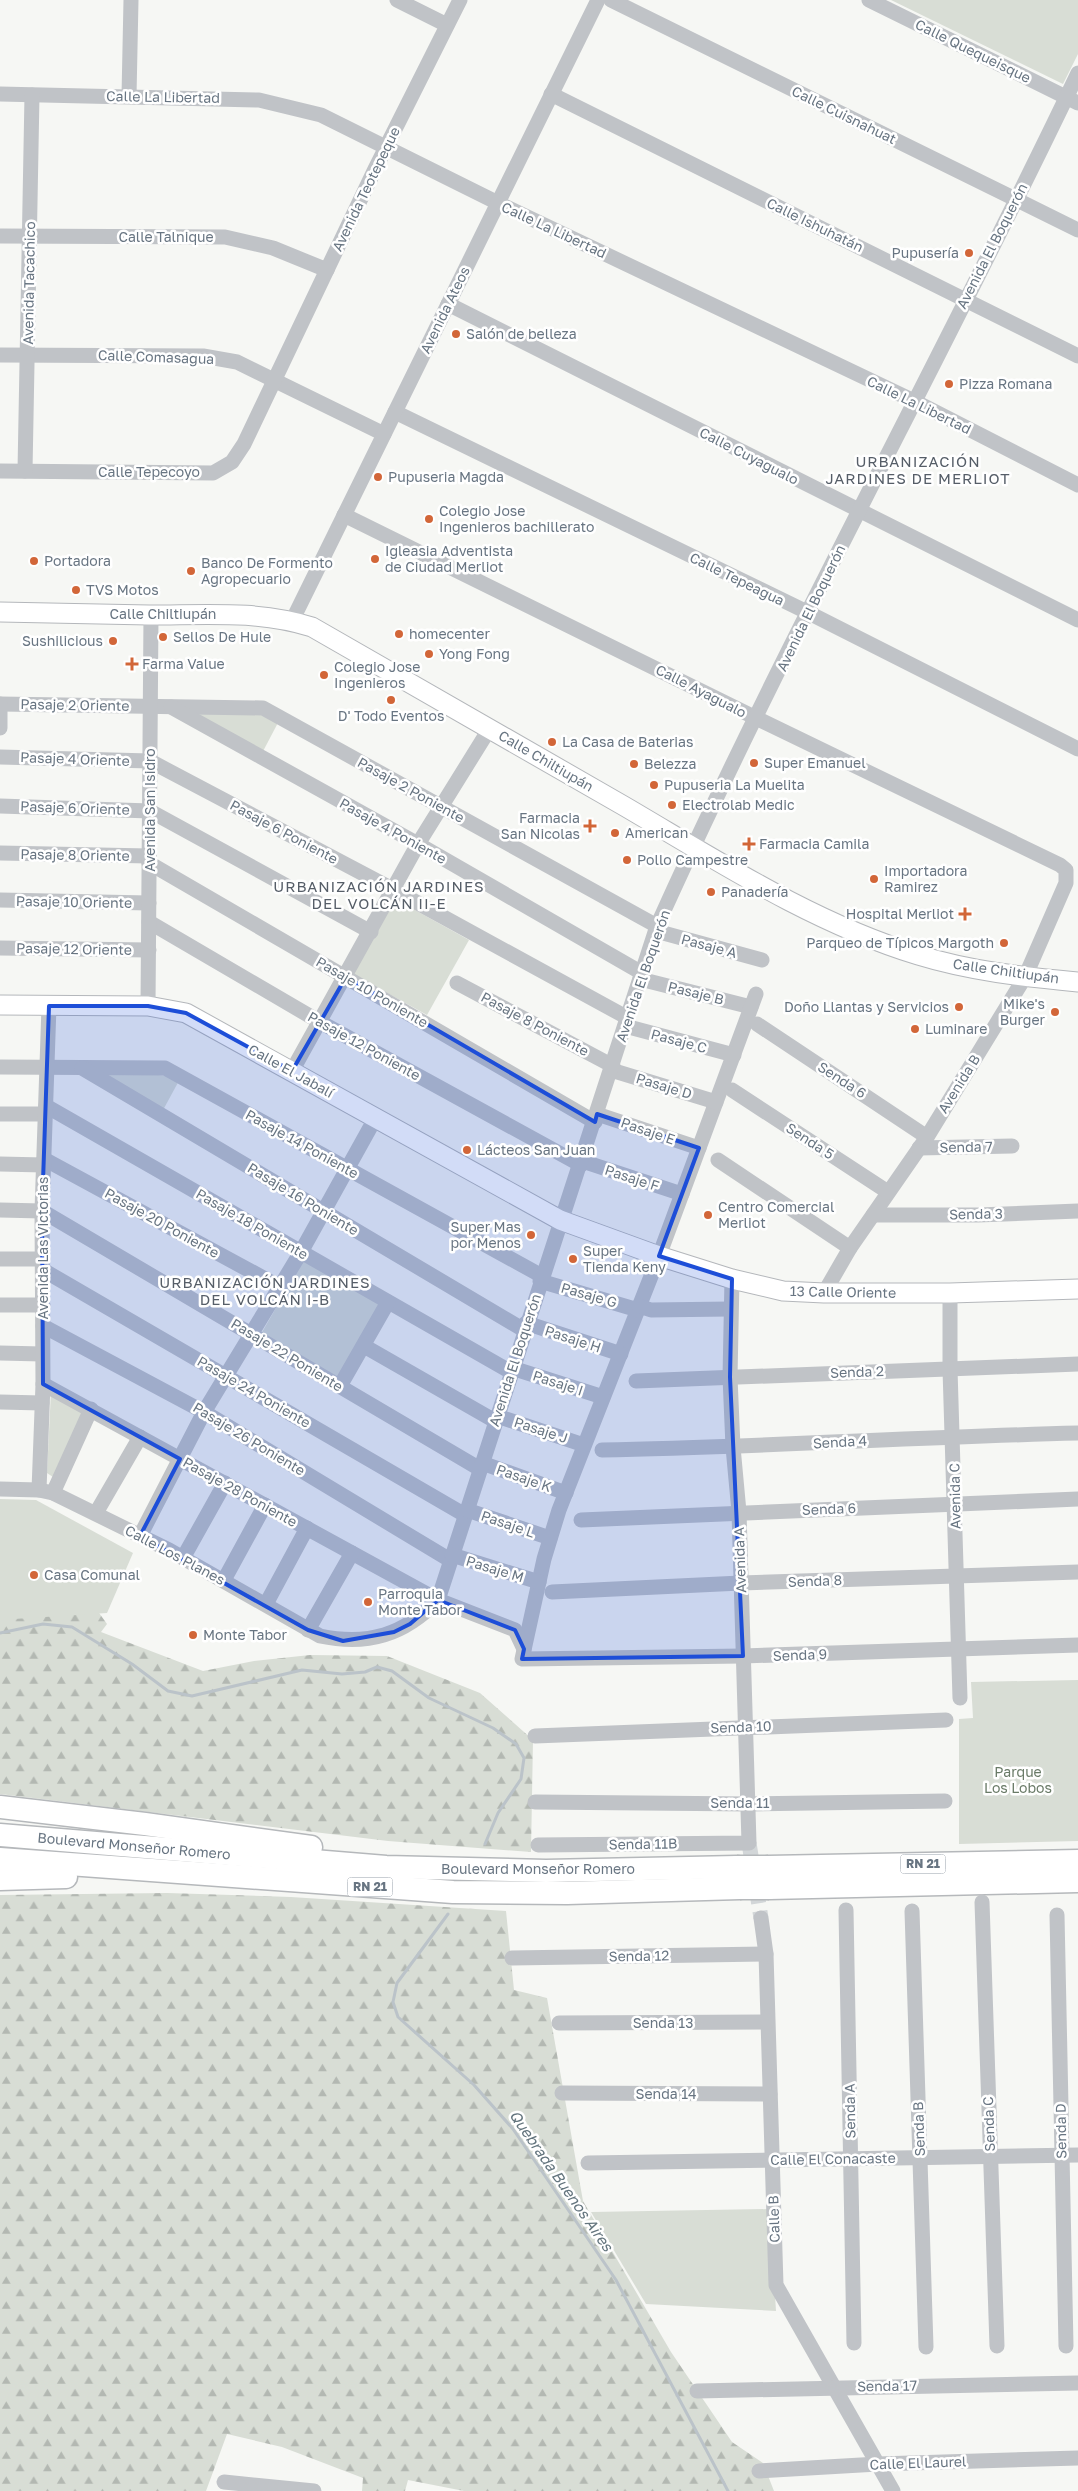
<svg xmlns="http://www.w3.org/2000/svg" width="1078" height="2491" font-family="'Golos Text',sans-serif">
  <defs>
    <pattern id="forest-firs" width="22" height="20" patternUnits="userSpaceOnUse" patternTransform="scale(1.25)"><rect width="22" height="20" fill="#d8ddd5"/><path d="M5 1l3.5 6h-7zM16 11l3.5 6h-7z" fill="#b3b8b2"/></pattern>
  </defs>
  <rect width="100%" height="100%" fill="#f6f7f4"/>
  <g fill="url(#forest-firs)">
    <path d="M 0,1595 L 92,1603 L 107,1624 L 101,1632 L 203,1671 L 254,1661 L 310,1655 L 387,1656 L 480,1693 L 533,1740 L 531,1852 L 388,1841 L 0,1794 Z"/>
    <path d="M 167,1893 L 291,1897 L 506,1911 L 514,1990 L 547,1998 L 583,2201 L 671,2352 L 732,2442 L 763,2463 L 774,2491 L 464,2491 L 408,2480 L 405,2491 L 362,2491 L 363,2478 L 282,2447 L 227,2434 L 206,2491 L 0,2491 L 0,1895 Z"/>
  </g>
  <g fill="#d8ddd5">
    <path d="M 891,0 L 1078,0 L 1078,54 L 1063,84 Z"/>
    <path d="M 169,706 L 263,708 L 281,717 L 260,757 Z"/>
    <path d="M 395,899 L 469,940 L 427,1015 L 353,974 Z"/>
    <path d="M 81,1068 L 181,1077 L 162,1112 Z"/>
    <path d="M 304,1259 L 382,1304 L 339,1378 L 261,1334 Z"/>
    <path d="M 51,1391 L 87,1411 L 53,1477 L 47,1473 Z"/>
    <path d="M 0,1499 L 36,1500 L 133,1553 L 107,1613 L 14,1619 L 0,1618 Z"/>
    <path d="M 1078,1680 L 1078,1841 L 959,1844 L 959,1719 L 973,1718 L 971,1682 Z"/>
    <path d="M 770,2209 L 776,2311 L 646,2304 L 591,2212 Z"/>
  </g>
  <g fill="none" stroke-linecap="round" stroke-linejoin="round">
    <g stroke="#bbc3c9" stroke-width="3">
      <path d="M 0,1633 L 43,1624 L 72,1627 L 132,1664 L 168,1691 L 192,1696 L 302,1670 L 342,1674 L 365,1672 L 377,1667 L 392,1671 L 429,1698 L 493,1728 L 516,1744 L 524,1758 L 521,1779 L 498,1813 L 485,1844"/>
      <path d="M 448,1914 L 397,1983 L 393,2002 L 398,2017 L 474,2085 L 513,2129 L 616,2280 L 728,2491"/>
    </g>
    <path stroke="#d2d6d8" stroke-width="15" stroke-dasharray="15 8" stroke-linecap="butt" d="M 749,1843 L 761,1918"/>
    <g stroke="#b4b7bb" stroke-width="21">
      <g id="major">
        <path d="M 0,612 C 50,613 99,614 149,615 C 204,615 259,610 312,627 C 416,686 520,746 624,806 C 718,861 813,923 918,955 C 970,971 1024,977 1078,982"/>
        <path d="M 0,1005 L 148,1006 L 186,1013 L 560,1220 L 659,1256 L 732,1279 L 783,1291 L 824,1293 L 950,1293 L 1078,1289"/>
      </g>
    </g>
    <g stroke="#b5b8bb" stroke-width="25">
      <g id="highway">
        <path d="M 0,1807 L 145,1824 L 311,1847"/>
        <path d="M 0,1835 L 386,1867 L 546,1871 L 737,1867"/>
        <path d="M 0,1859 L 453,1892 L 567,1893 L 740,1888"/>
        <path d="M 768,1867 L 1078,1861"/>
        <path d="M 0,1879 L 66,1877"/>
        <path d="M 769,1888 L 1078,1881"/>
      </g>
    </g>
    <g stroke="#c0c3c7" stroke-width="15">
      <path d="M 397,0 L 447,25"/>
      <path d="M 611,0 L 1078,230"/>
      <path d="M 869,0 L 1078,103"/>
      <path d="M 0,94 L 259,100 L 321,115 L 498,203 L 914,401 L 1078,485"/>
      <path d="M 551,94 L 1078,356"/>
      <path d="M 129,96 L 131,0"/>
      <path d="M 0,236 L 225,237 L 273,248 L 327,270"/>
      <path d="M 448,304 L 1078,620"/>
      <path d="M 0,355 L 203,356 L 237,362 L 384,434"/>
      <path d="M 395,412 L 809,613 L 1078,749"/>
      <path d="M 0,471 L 213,473 L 232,462 L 244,444 L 375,169 L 460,0"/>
      <path d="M 25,471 L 32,95"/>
      <path d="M 344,515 L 756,718 L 1060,865 L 1066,870 L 1066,883 L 1025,977 L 927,1137 L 850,1248 L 824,1293"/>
      <path d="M 292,621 L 598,0"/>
      <path d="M 0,704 L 263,708 L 657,926"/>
      <path d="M 171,707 L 418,844 L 642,973"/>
      <path d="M 0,728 L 0,704"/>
      <path d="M 0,757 L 150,761 L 394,890 L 628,1018"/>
      <path d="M 0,806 L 150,811 L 371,932"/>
      <path d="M 0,853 L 149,856"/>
      <path d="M 149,863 L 595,1122"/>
      <path d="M 0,900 L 149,903"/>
      <path d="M 149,922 L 320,1022 L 581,1165"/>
      <path d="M 656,931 L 762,960"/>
      <path d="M 0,948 L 149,950"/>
      <path d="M 640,979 L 751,1007"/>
      <path d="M 457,983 L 613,1066"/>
      <path d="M 756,994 L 659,1256 L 559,1510 L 544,1559 L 522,1659 L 743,1656 L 1078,1645"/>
      <path d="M 148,1006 L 151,615"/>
      <path d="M 757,1024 L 927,1137"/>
      <path d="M 625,1026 L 734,1055"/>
      <path d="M 0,1067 L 165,1068 L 542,1276"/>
      <path d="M 82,1068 L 524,1330"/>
      <path d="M 611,1070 L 716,1102"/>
      <path d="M 292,1071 L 418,844 L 490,728"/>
      <path d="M 732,1090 L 888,1192"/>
      <path d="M 46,1106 L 511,1372"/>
      <path d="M 0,1114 L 46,1114"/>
      <path d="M 597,1114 L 699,1148"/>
      <path d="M 919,1148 L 1012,1146"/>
      <path d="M 44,1159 L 280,1287"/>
      <path d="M 718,1160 L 850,1248"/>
      <path d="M 582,1161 L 682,1194"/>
      <path d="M 0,1164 L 44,1165"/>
      <path d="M 0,1210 L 42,1211 L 480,1469"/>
      <path d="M 873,1215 L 978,1215 L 1078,1211"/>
      <path d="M 0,1259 L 43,1259"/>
      <path d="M 43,1270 L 465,1515"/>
      <path d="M 540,1281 L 638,1310"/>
      <path d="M 950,1293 L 950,1369 L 960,1698"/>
      <path d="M 0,1305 L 43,1305"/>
      <path d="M 639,1306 L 651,1310 L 730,1309"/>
      <path d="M 526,1323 L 621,1354"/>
      <path d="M 43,1326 L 204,1412 L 450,1560"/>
      <path d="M 364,1346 L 495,1421"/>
      <path d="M 0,1353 L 42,1354"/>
      <path d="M 512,1368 L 603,1397"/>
      <path d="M 636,1381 L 1078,1364"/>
      <path d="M 43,1384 L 438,1600 L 515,1630 L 524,1649"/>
      <path d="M 340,1386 L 388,1302"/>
      <path d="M 0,1402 L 42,1403"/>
      <path d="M 497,1416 L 584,1445"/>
      <path d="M 602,1450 C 761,1447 919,1437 1078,1433"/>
      <path d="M 482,1463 L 566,1493"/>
      <path d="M 0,1489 L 39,1490 L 53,1493 L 169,1550 L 320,1636 C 368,1646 404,1635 438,1600 L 657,926 C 787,637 942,359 1078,73"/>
      <path d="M 39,1490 L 43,1384 L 42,1211 L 49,1006"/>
      <path d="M 53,1493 L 91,1409"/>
      <path d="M 467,1510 L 550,1538"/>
      <path d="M 96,1513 L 140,1437"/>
      <path d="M 581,1520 L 1078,1499"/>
      <path d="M 140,1536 L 204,1412 L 301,1252 L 376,1117"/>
      <path d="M 452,1555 L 539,1582"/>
      <path d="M 183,1558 L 225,1483"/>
      <path d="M 224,1580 L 265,1505"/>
      <path d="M 552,1592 L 741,1583 L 1078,1572"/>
      <path d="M 266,1604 L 307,1528"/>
      <path d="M 308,1630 L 352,1553"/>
      <path d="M 535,1736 L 946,1720"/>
      <path d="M 535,1802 L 749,1804 L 945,1801"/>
      <path d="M 538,1845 L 749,1843 L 739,1512 L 733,1447 L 730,1377 L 732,1279"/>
      <path d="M 982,1902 L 997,2346"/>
      <path d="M 846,1910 L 854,2343"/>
      <path d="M 912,1911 L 926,2347"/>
      <path d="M 1057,1915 L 1066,2346"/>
      <path d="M 761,1918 L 766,1954 L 776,2285 L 893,2491"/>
      <path d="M 512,1958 L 766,1954"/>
      <path d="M 559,2023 L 767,2022"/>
      <path d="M 562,2093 L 770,2094"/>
      <path d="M 588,2163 L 1078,2155"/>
      <path d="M 697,2391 L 1078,2383"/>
      <path d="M 759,2471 L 878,2464 L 1078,2458"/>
      <path d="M 224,2482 L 314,2491"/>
    </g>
    <use href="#major" stroke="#fff" stroke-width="19"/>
    <use href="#highway" stroke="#fff" stroke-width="22"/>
    <g stroke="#b5b8bb" stroke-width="25" stroke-linecap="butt">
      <g id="highway-bridge">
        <path d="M 737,1867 L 768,1867"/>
        <path d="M 740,1888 L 769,1888"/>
      </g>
    </g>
    <use href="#highway-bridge" stroke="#fff" stroke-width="22"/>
  </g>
  <path fill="#1d4ed8" fill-opacity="0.2" stroke="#1d4ed8" stroke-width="4" stroke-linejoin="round" d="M 346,977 L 595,1122 L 597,1114 L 699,1148 L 659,1256 L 732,1279 L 730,1377 L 743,1656 L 522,1659 L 524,1649 L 515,1630 L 438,1600 L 410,1624 L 394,1632 L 343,1641 L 308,1630 L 140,1536 L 180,1459 L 43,1384 L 42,1211 L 49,1006 L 148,1006 L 186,1013 L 292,1071 Z"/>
  <g fill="#d26638" stroke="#fff" stroke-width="2">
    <circle cx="969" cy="253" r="5"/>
    <circle cx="456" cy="334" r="5"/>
    <circle cx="949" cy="384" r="5"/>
    <circle cx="378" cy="477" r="5"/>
    <circle cx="429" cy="519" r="5"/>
    <circle cx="375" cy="559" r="5"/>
    <circle cx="34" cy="561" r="5"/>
    <circle cx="191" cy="571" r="5"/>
    <circle cx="76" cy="590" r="5"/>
    <circle cx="399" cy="634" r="5"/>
    <circle cx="163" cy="637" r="5"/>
    <circle cx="113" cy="641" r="5"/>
    <circle cx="429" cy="654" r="5"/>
    <path d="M129.5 656.5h5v5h5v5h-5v5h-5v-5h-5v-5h5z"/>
    <circle cx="324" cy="675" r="5"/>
    <circle cx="391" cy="700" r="5"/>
    <circle cx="552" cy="742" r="5"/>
    <circle cx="754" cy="763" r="5"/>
    <circle cx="634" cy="764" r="5"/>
    <circle cx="654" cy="785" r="5"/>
    <circle cx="672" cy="805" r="5"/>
    <path d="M587.5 818.5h5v5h5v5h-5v5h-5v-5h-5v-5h5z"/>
    <circle cx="615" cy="833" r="5"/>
    <path d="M746.5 836.5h5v5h5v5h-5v5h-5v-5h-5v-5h5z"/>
    <circle cx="627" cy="860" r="5"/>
    <circle cx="874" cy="879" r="5"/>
    <circle cx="711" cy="892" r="5"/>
    <path d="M962.5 906.5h5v5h5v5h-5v5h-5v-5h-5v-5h5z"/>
    <circle cx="1004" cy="943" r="5"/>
    <circle cx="959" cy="1007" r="5"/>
    <circle cx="1055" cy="1012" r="5"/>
    <circle cx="915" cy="1029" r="5"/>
    <circle cx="467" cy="1150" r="5"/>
    <circle cx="708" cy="1215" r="5"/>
    <circle cx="531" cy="1235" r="5"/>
    <circle cx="573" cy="1259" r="5"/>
    <circle cx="34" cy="1575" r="5"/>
    <circle cx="368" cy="1602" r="5"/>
    <circle cx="193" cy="1635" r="5"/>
  </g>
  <g text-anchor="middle" stroke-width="5" stroke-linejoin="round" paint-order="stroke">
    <g fill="#fff" stroke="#959ea8" stroke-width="1">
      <rect x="900.5" y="1854.5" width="45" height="19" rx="4"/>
      <rect x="347.5" y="1877.5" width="45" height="19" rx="4"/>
    </g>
    <g font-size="12" font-weight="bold" fill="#687582">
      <text x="923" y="1868">RN 21</text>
      <text x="370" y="1891">RN 21</text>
    </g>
    <g font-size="14" fill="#687582" stroke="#fff">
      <text transform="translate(973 51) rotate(26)" y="5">Calle Quequeisque</text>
      <text transform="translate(163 97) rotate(1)" y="5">Calle La Libertad</text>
      <text transform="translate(844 115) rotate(26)" y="5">Calle Cuisnahuat</text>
      <text transform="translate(366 189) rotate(-64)" y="5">Avenida Teotepeque</text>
      <text transform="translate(815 225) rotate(26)" y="5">Calle Ishuhatán</text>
      <text transform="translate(554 230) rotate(25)" y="5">Calle La Libertad</text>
      <text x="166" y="242">Calle Talnique</text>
      <text transform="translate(992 246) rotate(-63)" y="5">Avenida El Boquerón</text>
      <text transform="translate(29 283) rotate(-89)" y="5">Avenida Tacachico</text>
      <text transform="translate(445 310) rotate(-64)" y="5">Avenida Ateos</text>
      <text transform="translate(156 357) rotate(2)" y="5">Calle Comasagua</text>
      <text transform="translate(919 405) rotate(26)" y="5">Calle La Libertad</text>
      <text transform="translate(749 456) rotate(27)" y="5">Calle Cuyagualo</text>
      <text x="149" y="477">Calle Tepecoyo</text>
      <text transform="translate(737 579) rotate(26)" y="5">Calle Tepeagua</text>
      <text transform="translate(811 608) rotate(-64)" y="5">Avenida El Boquerón</text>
      <text x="163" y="619">Calle Chiltiupán</text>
      <text transform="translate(701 691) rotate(27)" y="5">Calle Ayagualo</text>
      <text transform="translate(75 705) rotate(1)" y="5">Pasaje 2 Oriente</text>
      <text transform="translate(75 759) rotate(2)" y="5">Pasaje 4 Oriente</text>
      <text transform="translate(546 761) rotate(30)" y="5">Calle Chiltiupán</text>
      <text transform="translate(411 790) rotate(29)" y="5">Pasaje 2 Poniente</text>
      <text transform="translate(75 808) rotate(2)" y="5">Pasaje 6 Oriente</text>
      <text transform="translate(150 810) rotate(-90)" y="5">Avenida San Isidro</text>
      <text transform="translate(393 831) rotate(29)" y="5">Pasaje 4 Poniente</text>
      <text transform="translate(284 832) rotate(28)" y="5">Pasaje 6 Poniente</text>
      <text transform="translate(75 855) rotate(1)" y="5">Pasaje 8 Oriente</text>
      <text transform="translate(74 902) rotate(1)" y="5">Pasaje 10 Oriente</text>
      <text transform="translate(709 946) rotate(15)" y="5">Pasaje A</text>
      <text transform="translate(74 949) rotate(1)" y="5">Pasaje 12 Oriente</text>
      <text transform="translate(1006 971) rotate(8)" y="5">Calle Chiltiupán</text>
      <text transform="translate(643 976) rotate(-71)" y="5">Avenida El Boquerón</text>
      <text transform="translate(372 992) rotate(30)" y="5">Pasaje 10 Poniente</text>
      <text transform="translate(696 993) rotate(14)" y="5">Pasaje B</text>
      <text transform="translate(535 1024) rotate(28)" y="5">Pasaje 8 Poniente</text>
      <text transform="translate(679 1041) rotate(15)" y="5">Pasaje C</text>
      <text transform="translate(364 1046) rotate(29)" y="5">Pasaje 12 Poniente</text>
      <text transform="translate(291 1071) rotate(29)" y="5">Calle El Jabalí</text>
      <text transform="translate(842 1080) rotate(33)" y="5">Senda 6</text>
      <text transform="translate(959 1084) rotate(-58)" y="5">Avenida B</text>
      <text transform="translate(664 1086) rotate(17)" y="5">Pasaje D</text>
      <text transform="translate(648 1131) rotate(19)" y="5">Pasaje E</text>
      <text transform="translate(810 1141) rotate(33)" y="5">Senda 5</text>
      <text transform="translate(302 1144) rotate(29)" y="5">Pasaje 14 Poniente</text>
      <text transform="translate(966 1147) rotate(-1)" y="5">Senda 7</text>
      <text transform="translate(632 1178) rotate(18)" y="5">Pasaje F</text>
      <text transform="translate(303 1199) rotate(31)" y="5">Pasaje 16 Poniente</text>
      <text transform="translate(976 1214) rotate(-1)" y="5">Senda 3</text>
      <text transform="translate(162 1223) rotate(29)" y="5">Pasaje 20 Poniente</text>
      <text transform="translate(252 1224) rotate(30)" y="5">Pasaje 18 Poniente</text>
      <text transform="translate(43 1248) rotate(-90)" y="5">Avenida Las Victorias</text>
      <text transform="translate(843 1292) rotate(1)" y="5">13 Calle Oriente</text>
      <text transform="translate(589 1295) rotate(16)" y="5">Pasaje G</text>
      <text transform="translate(573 1339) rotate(18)" y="5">Pasaje H</text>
      <text transform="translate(287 1355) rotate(31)" y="5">Pasaje 22 Poniente</text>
      <text transform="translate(515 1360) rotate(-72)" y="5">Avenida El Boquerón</text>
      <text transform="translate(857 1372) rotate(-2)" y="5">Senda 2</text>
      <text transform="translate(558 1383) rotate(18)" y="5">Pasaje I</text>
      <text transform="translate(254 1392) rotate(30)" y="5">Pasaje 24 Poniente</text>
      <text transform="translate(541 1430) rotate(18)" y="5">Pasaje J</text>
      <text transform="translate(249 1439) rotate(31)" y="5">Pasaje 26 Poniente</text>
      <text transform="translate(840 1442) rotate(-3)" y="5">Senda 4</text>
      <text transform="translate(524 1478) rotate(19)" y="5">Pasaje K</text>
      <text transform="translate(240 1492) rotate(29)" y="5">Pasaje 28 Poniente</text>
      <text transform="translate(955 1496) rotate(-91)" y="5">Avenida C</text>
      <text transform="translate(829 1509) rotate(-2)" y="5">Senda 6</text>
      <text transform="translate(508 1524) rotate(19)" y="5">Pasaje L</text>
      <text transform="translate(175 1555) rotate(28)" y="5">Calle Los Planes</text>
      <text transform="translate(740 1560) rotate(-92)" y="5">Avenida A</text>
      <text transform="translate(495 1569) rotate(17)" y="5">Pasaje M</text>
      <text transform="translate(815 1581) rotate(-2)" y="5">Senda 8</text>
      <text transform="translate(800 1655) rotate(-2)" y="5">Senda 9</text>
      <text transform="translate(741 1727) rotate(-2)" y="5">Senda 10</text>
      <text x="740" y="1808">Senda 11</text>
      <text transform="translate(643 1844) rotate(-1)" y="5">Senda 11B</text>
      <text transform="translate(134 1846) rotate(5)" y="5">Boulevard Monseñor Romero</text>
      <text x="538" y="1874">Boulevard Monseñor Romero</text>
      <text transform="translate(639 1956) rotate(-1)" y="5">Senda 12</text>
      <text x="663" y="2028">Senda 13</text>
      <text x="666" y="2099">Senda 14</text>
      <text transform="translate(850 2111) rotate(-91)" y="5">Senda A</text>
      <text transform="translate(989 2124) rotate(-92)" y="5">Senda C</text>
      <text transform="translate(919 2129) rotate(-92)" y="5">Senda B</text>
      <text transform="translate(1061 2131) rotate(-91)" y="5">Senda D</text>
      <text transform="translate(833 2159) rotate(-1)" y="5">Calle El Conacaste</text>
      <text transform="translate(774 2219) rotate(-92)" y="5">Calle B</text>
      <text transform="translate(887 2386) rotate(-1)" y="5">Senda 17</text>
      <text transform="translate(918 2463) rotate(-2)" y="5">Calle El Laurel</text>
    </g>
    <g font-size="14" fill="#687582" stroke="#fff" text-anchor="start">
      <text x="959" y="258" text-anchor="end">Pupusería</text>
      <text x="466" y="339">Salón de belleza</text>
      <text x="959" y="389">Pizza Romana</text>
      <text x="388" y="482">Pupuseria Magda</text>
      <text x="439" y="516">Colegio Jose<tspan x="439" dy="16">Ingenieros bachillerato</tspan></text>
      <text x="385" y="556">Igleasia Adventista<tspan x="385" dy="16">de Ciudad Merliot</tspan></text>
      <text x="44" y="566">Portadora</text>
      <text x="201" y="568">Banco De Formento<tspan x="201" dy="16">Agropecuario</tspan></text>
      <text x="86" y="595">TVS Motos</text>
      <text x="409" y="639">homecenter</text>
      <text x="173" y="642">Sellos De Hule</text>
      <text x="103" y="646" text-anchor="end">Sushilicious</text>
      <text x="439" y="659">Yong Fong</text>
      <text x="142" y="669">Farma Value</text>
      <text x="334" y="672">Colegio Jose<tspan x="334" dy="16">Ingenieros</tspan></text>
      <text x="391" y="721" text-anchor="middle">D' Todo Eventos</text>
      <text x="562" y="747">La Casa de Baterias</text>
      <text x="764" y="768">Super Emanuel</text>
      <text x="644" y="769">Belezza</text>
      <text x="664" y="790">Pupuseria La Muelita</text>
      <text x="682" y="810">Electrolab Medic</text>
      <text x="580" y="823" text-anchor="end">Farmacia<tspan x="580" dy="16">San Nicolas</tspan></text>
      <text x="625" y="838">American</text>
      <text x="759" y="849">Farmacia Camila</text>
      <text x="637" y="865">Pollo Campestre</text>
      <text x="884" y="876">Importadora<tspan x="884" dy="16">Ramirez</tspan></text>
      <text x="721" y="897">Panadería</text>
      <text x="954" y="919" text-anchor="end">Hospital Merliot</text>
      <text x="994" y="948" text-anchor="end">Parqueo de Típicos Margoth</text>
      <text x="1045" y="1009" text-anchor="end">Mike's<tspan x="1045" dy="16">Burger</tspan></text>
      <text x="949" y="1012" text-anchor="end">Doño Llantas y Servicios</text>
      <text x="925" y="1034">Luminare</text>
      <text x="477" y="1155">Lácteos San Juan</text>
      <text x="718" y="1212">Centro Comercial<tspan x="718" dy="16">Merliot</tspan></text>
      <text x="521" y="1232" text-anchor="end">Super Mas<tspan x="521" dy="16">por Menos</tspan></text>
      <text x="583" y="1256">Super<tspan x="583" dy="16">Tienda Keny</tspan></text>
      <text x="44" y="1580">Casa Comunal</text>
      <text x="378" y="1599">Parroquia<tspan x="378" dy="16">Monte Tabor</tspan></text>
      <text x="203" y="1640">Monte Tabor</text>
    </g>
    <g font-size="14" fill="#697a67" stroke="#fff">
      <text x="1018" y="1777">Parque<tspan x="1018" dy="16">Los Lobos</tspan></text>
    </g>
    <g font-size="15" letter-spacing="1" fill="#565e68" stroke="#fff">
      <text x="918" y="467">URBANIZACIÓN<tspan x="918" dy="17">JARDINES DE MERLIOT</tspan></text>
      <text x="379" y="892">URBANIZACIÓN JARDINES<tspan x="379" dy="17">DEL VOLCÁN II-E</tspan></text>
      <text x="265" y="1288">URBANIZACIÓN JARDINES<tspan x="265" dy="17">DEL VOLCÁN I-B</tspan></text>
    </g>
    <g font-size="15" font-style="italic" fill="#64757e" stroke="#fff">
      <text transform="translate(561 2181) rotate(55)" y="5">Quebrada Buenos Aires</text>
    </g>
  </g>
</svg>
